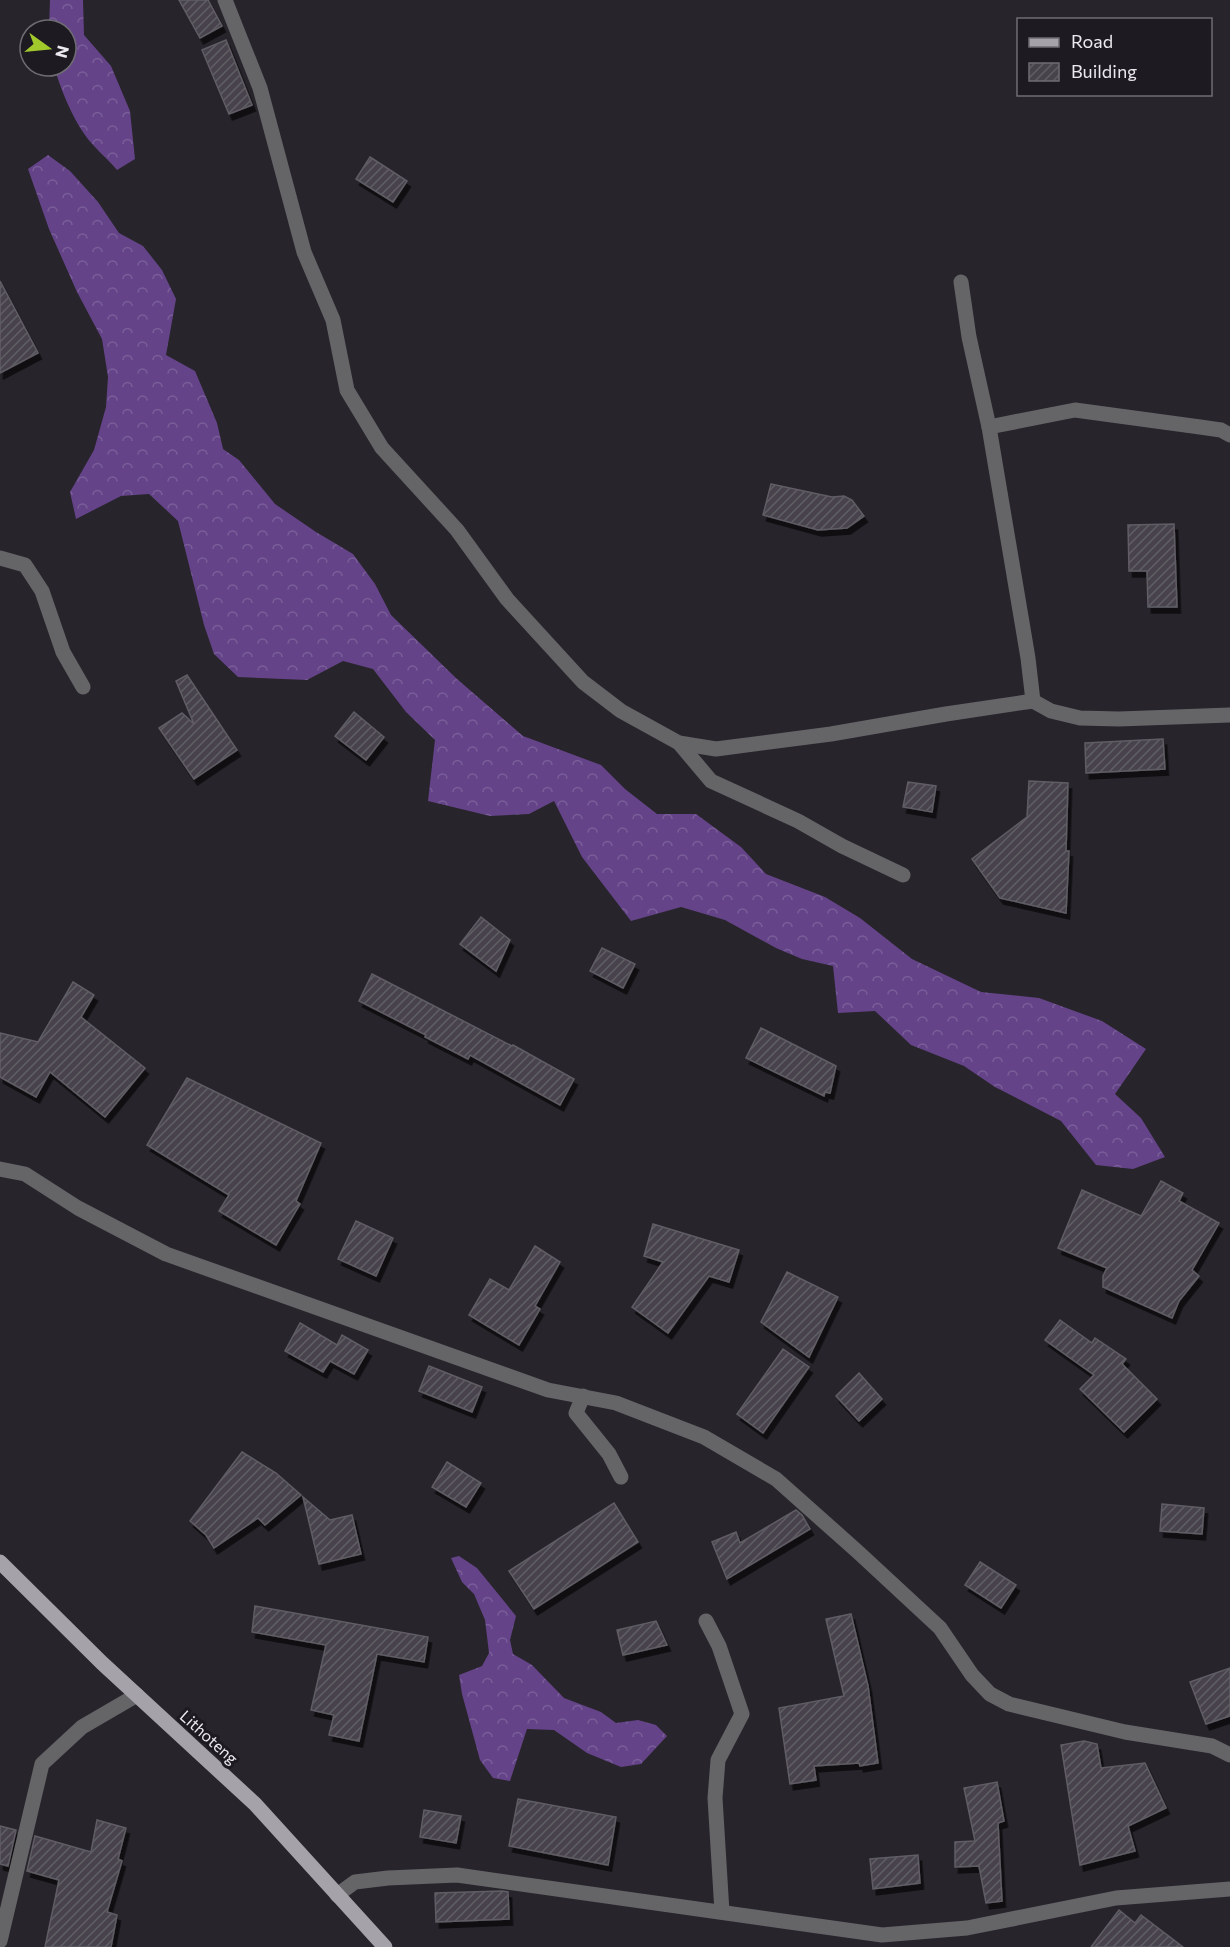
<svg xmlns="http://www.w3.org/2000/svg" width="1230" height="1947" font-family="Commissioner,sans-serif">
  <defs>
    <pattern id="forest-crowns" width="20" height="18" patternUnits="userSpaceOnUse" patternTransform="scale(1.5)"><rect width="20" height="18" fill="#644388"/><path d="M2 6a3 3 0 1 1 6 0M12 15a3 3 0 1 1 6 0" fill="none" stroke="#7a5e99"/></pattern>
    <pattern id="building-hatch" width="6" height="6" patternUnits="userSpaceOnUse" patternTransform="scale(1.5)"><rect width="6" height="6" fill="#46434b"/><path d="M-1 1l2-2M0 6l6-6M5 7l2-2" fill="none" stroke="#615e65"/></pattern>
    <filter id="shadow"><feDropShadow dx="3.5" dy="6" stdDeviation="0" flood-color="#0009"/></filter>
  </defs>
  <rect width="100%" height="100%" fill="#27242b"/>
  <g fill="url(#forest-crowns)">
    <path d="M 50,0 L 83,0 L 84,35 L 111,66 L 130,111 L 135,159 L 117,170 C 107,158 94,148 85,135 C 72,117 60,88 54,66 L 66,66 L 66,30 L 49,30 Z"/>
    <path d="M 48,155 L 70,171 L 98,202 L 119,233 L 143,246 L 162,270 L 176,299 L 166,355 L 195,371 L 217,423 L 223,449 L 239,460 L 275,504 L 316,532 L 353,554 L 375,584 L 391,615 L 457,679 L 523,736 L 601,765 L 625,789 L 657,814 L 696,814 L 741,847 L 766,874 L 825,897 L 860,918 L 912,959 L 981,992 L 1039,998 L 1102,1021 L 1146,1049 L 1115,1094 L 1141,1118 L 1165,1157 L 1133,1169 L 1096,1165 L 1061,1121 L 995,1087 L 964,1066 L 911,1045 L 875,1011 L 838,1013 L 833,966 L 802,959 L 776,948 L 725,920 L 681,907 L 631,921 L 582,857 L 554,801 L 529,814 L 490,816 L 428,801 L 435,740 L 406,712 L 373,669 L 343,661 L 307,680 L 238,677 L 214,654 L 204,625 L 178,521 L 149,494 L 121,496 L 76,519 L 70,492 L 94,450 L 106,407 L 108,377 L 102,339 L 77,292 L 49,229 L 28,169 Z"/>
    <path d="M 459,1556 L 477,1568 L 516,1616 L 510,1640 L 513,1654 L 532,1665 L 564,1698 L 601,1712 L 616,1723 L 638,1720 L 656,1725 L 667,1736 L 641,1764 L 621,1767 L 587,1753 L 554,1730 L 527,1729 L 510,1781 L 493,1778 L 480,1760 L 462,1694 L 459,1675 L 482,1666 L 489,1653 L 485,1620 L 474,1594 L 462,1582 L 451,1558 Z"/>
  </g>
  <g fill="url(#building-hatch)" stroke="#605d65" stroke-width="1.5" filter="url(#shadow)">
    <path d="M 179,0 L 208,0 L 222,26 L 200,38 Z"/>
    <path d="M 226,40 L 252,105 L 229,114 L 202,50 Z"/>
    <path d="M 370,157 L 407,181 L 393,202 L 356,179 Z"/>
    <path d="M 0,281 L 38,353 L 0,373 Z"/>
    <path d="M 771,484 L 832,497 L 844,496 L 852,500 L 864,516 L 847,528 L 818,530 L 763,515 Z"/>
    <path d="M 1174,524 L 1177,607 L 1148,607 L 1147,571 L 1129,571 L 1128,525 Z"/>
    <path d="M 187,675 L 237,750 L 194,779 L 159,728 L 182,713 L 194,724 L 176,681 Z"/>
    <path d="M 354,712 L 384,737 L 366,760 L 335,736 Z"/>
    <path d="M 1163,739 L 1165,769 L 1086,773 L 1085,743 Z"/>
    <path d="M 1029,781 L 1068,783 L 1066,851 L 1069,851 L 1066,913 L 1000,898 L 972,859 L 1027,817 Z"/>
    <path d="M 908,782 L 936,786 L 932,812 L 903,807 Z"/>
    <path d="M 481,917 L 510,940 L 496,971 L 460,944 Z"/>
    <path d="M 602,948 L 635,964 L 623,988 L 590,971 Z"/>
    <path d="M 372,974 L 512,1046 L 513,1045 L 574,1079 L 560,1105 L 470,1055 L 468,1059 L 425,1037 L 426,1035 L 359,1001 Z"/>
    <path d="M 73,982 L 94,995 L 81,1017 L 145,1068 L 105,1117 L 50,1072 L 36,1097 L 0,1077 L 0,1033 L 38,1042 Z"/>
    <path d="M 761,1028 L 836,1066 L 830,1093 L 825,1092 L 824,1096 L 746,1058 Z"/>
    <path d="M 187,1078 L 321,1143 L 296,1201 L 300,1204 L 276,1245 L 219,1211 L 229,1195 L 147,1145 Z"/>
    <path d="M 1161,1181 L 1183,1193 L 1179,1201 L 1219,1223 L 1192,1270 L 1199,1276 L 1179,1301 L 1172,1318 L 1103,1287 L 1103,1276 L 1107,1268 L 1058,1248 L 1082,1190 L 1141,1216 Z"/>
    <path d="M 356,1221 L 393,1238 L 376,1276 L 338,1259 Z"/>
    <path d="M 653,1224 L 739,1250 L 729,1282 L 709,1276 L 668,1333 L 632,1307 L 663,1262 L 644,1256 Z"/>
    <path d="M 535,1246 L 560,1262 L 535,1306 L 540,1309 L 519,1345 L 469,1315 L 490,1279 L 509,1290 Z"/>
    <path d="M 787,1272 L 838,1297 L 809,1357 L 761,1322 Z"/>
    <path d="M 1060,1320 L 1092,1343 L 1095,1338 L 1126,1359 L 1122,1364 L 1157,1399 L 1124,1432 L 1080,1389 L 1094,1375 L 1045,1340 Z"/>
    <path d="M 300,1323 L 337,1345 L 342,1335 L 368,1350 L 354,1374 L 330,1361 L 323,1372 L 285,1351 Z"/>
    <path d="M 783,1349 L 809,1367 L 763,1433 L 737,1414 Z"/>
    <path d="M 429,1366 L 482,1387 L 472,1412 L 419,1391 Z"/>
    <path d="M 859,1373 L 882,1399 L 859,1421 L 836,1396 Z"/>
    <path d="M 242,1452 L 276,1473 L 301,1495 L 265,1525 L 258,1518 L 214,1548 L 206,1535 L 190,1521 Z"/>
    <path d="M 447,1462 L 481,1483 L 466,1507 L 432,1487 Z"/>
    <path d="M 303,1497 L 330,1520 L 352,1515 L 361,1554 L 319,1564 Z"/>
    <path d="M 614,1503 L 638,1542 L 534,1609 L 509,1571 Z"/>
    <path d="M 1162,1504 L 1204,1508 L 1202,1534 L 1160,1531 Z"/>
    <path d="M 796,1510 L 802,1515 L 810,1529 L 727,1579 L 712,1542 L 736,1532 L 740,1543 Z"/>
    <path d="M 980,1562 L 1016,1585 L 1001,1608 L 965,1585 Z"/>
    <path d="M 255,1606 L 428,1637 L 424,1662 L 377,1654 L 359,1741 L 329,1735 L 334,1715 L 311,1710 L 326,1645 L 252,1632 Z"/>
    <path d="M 851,1614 L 868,1686 L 878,1763 L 860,1766 L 859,1763 L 814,1766 L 816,1780 L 790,1784 L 779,1708 L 844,1696 L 826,1619 Z"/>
    <path d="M 656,1621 L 667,1645 L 623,1655 L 617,1630 Z"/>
    <path d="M 1230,1668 L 1230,1716 L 1206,1724 L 1190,1682 Z"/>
    <path d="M 1084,1741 L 1097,1744 L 1101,1768 L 1145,1763 L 1166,1808 L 1128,1826 L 1135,1851 L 1080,1865 L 1061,1745 Z"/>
    <path d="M 997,1782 L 1004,1821 L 998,1823 L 1002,1901 L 986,1903 L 979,1866 L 955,1867 L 955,1842 L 975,1841 L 964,1788 Z"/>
    <path d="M 518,1799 L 616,1817 L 608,1865 L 509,1846 Z"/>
    <path d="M 424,1810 L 461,1816 L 456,1843 L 420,1837 Z"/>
    <path d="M 97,1820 L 126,1828 L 118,1859 L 122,1861 L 107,1912 L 117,1915 L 111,1947 L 45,1947 L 59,1880 L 27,1871 L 35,1836 L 91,1852 Z"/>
    <path d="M 0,1826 L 16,1830 L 8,1866 L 0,1864 Z"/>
    <path d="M 918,1855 L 920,1883 L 873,1889 L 870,1859 Z"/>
    <path d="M 502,1891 L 508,1892 L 509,1919 L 436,1922 L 435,1893 Z"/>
    <path d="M 1119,1910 L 1135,1923 L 1141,1915 L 1183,1947 L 1091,1947 Z"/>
  </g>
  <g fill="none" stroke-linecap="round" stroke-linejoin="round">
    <g stroke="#656467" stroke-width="15">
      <path d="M 225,0 L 260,88 L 304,252 L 333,320 L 347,390 L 382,448 L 457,530 L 507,599 L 583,682 L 621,711 L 679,743 L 716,749 L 831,734 L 946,714 L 1033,701"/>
      <path d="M 961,282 L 969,337 L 989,427 L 1028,658 L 1033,701 L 1051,711 L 1080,718 L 1119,719 L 1230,715"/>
      <path d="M 989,427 L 1075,410 L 1200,427 L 1221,430 L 1230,435"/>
      <path d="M 0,558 L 25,565 L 42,591 L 63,652 L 83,687"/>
      <path d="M 679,743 L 711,781 L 798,821 L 842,846 L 903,875"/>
      <path d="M 0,1169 L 25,1174 L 78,1208 L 166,1254 L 548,1390 L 616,1403 L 704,1437 L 776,1479 L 858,1552 L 940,1628 L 972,1675 L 990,1694 L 1009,1704 L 1125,1732 L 1212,1746 L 1230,1755"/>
      <path d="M 583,1396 L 576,1413 L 609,1454 L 621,1477"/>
      <path d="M 706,1621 L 719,1646 L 742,1714 L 718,1760 L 715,1798 L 722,1912"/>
      <path d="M 337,1895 L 355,1882 L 388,1878 L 457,1875 L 882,1935 L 967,1928 L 1116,1898 L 1230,1889"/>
      <path d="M 0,1941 L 42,1764 L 82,1727 L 137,1695"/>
    </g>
    <path stroke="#a5a2a9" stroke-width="15" d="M 0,1562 L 102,1663 L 255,1804 L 385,1947"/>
  </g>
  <g text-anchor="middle" stroke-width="6" stroke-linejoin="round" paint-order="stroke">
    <g font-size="16" fill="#ebeaee" stroke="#1d1a21">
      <text transform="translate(209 1737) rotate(42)" y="6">Lithoteng</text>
    </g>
  </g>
  <rect x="1017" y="18" width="195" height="78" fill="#1d1a21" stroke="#6f6d73" stroke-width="1.5"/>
  <rect x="1029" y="38" width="30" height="9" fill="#a5a2a9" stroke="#6f6d73" stroke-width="1.5"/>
  <text x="1071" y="48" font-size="18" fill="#ebeaee">Road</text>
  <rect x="1029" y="63" width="30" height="18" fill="url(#building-hatch)" stroke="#6f6d73" stroke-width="1.5"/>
  <text x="1071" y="78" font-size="18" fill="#ebeaee">Building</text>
  <g transform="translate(48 48) rotate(105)"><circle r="28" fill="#1d1a21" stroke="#6f6d73" stroke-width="1.5"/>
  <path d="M0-4.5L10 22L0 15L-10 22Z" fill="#a1c92b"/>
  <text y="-9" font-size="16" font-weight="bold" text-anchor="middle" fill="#ebeaee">N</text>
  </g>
</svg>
